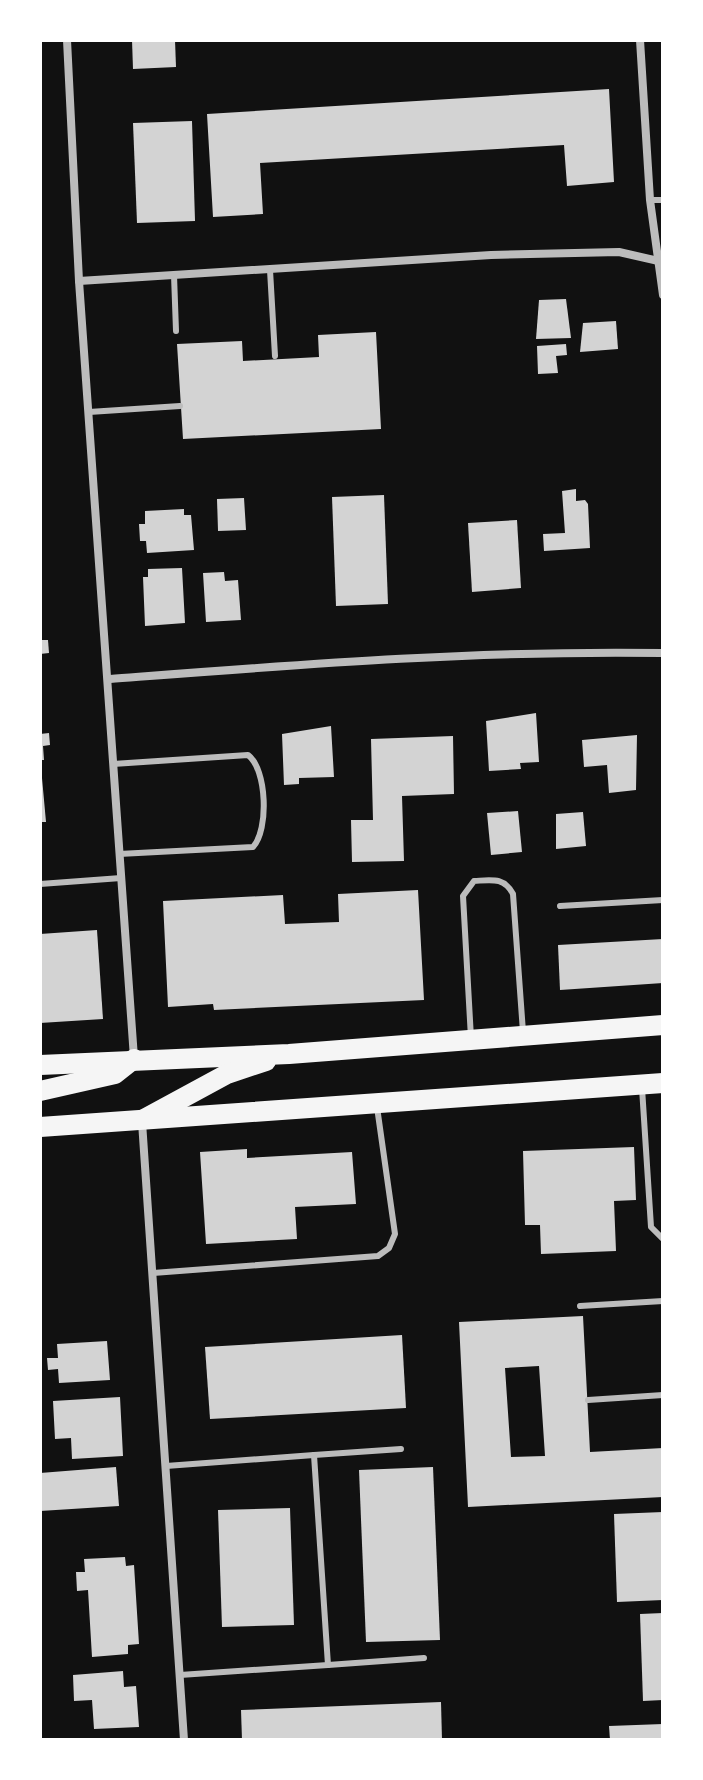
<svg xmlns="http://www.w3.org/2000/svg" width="703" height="1780" font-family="Poppins,sans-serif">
  <rect width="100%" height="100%" fill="#111"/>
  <g fill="#d3d3d3" fill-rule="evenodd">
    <path d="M 132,40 L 175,40 L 176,67 L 133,69 Z"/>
    <path d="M 609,89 L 614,182 L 567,186 L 564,145 L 260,163 L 263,214 L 213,217 L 207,114 Z"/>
    <path d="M 192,121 L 195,221 L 137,223 L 133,123 Z"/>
    <path d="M 566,299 L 571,338 L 536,339 L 539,300 Z"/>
    <path d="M 616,321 L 618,349 L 580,352 L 583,323 Z"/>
    <path d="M 376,332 L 381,429 L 183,439 L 177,344 L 242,341 L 243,361 L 319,357 L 318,335 Z"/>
    <path d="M 566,344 L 567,355 L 556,356 L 558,373 L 538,374 L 537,346 Z"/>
    <path d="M 576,489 L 576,501 L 585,500 L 588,504 L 590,548 L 544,551 L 543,534 L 565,533 L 562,491 Z"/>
    <path d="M 384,495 L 388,604 L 336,606 L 332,497 Z"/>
    <path d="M 244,498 L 246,530 L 218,531 L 217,499 Z"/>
    <path d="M 184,509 L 184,515 L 191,515 L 194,550 L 147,553 L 146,541 L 140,541 L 139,524 L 145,524 L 145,511 Z"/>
    <path d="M 517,520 L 521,588 L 472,592 L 468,523 Z"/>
    <path d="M 182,568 L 185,623 L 145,626 L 143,577 L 148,577 L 148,569 Z"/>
    <path d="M 224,572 L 225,581 L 238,580 L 241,620 L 206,622 L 203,573 Z"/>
    <path d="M 40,640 L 48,640 L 49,653 L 40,654 Z"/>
    <path d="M 536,713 L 539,762 L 520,763 L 521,769 L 489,771 L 486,721 Z"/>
    <path d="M 331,726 L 334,777 L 299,778 L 299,784 L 284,785 L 282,734 Z"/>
    <path d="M 49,733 L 50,745 L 43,746 L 44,760 L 40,760 L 40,734 Z"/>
    <path d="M 637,735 L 636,790 L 609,793 L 607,765 L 584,767 L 582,740 Z"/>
    <path d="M 453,736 L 454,794 L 402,796 L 404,861 L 352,862 L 351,820 L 373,820 L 371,739 Z"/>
    <path d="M 40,778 L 42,778 L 46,822 L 40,822 Z"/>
    <path d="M 518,811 L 522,852 L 491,855 L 487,813 Z"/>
    <path d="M 583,812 L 586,846 L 556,849 L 556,814 Z"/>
    <path d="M 418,890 L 424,1000 L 214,1010 L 213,1004 L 168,1007 L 163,901 L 283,895 L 285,924 L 339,922 L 338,894 Z"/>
    <path d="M 97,930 L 103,1019 L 40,1023 L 40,934 Z"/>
    <path d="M 663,939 L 663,983 L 560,990 L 558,945 Z"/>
    <path d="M 634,1147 L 636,1200 L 614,1201 L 616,1251 L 541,1254 L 540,1225 L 525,1225 L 523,1151 Z"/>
    <path d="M 247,1149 L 247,1158 L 352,1152 L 356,1204 L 295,1207 L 297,1239 L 206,1244 L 200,1152 Z"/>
    <path d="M 583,1316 L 590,1452 L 663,1448 L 663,1497 L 468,1507 L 459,1322 ZM 539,1366 L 545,1456 L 511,1457 L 505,1368 Z"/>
    <path d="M 402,1335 L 406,1408 L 210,1419 L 205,1347 Z"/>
    <path d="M 107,1341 L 110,1380 L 59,1383 L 58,1369 L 48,1370 L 47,1358 L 58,1358 L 57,1344 Z"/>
    <path d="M 120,1397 L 123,1456 L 72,1459 L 71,1438 L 55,1439 L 53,1401 Z"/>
    <path d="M 116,1467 L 119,1506 L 40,1511 L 40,1473 Z"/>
    <path d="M 433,1467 L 440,1640 L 366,1642 L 359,1470 Z"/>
    <path d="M 290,1508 L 294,1625 L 222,1627 L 218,1510 Z"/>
    <path d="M 663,1512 L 663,1600 L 617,1602 L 614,1514 Z"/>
    <path d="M 125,1557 L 126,1566 L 134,1565 L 139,1644 L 128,1645 L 128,1654 L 92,1657 L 88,1590 L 77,1591 L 76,1572 L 85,1572 L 84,1559 Z"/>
    <path d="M 663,1613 L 663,1700 L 643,1701 L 640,1614 Z"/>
    <path d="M 123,1671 L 124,1687 L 136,1686 L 139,1727 L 94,1729 L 92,1700 L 74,1701 L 73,1675 Z"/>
    <path d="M 441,1702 L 442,1740 L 242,1740 L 241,1710 Z"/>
    <path d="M 663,1724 L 663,1740 L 610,1740 L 609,1726 Z"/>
  </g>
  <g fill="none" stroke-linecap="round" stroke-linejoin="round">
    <g stroke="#bcbcbc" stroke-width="6">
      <path d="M 650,200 L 663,200"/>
      <path d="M 270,270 L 275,356"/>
      <path d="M 174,275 L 176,331"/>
      <path d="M 89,412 L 180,406"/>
      <path d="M 113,764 L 248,755 C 267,769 269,830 253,847 L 119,854"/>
      <path d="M 40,884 L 121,878"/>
      <path d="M 560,906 L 663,900"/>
      <path d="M 471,1038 L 463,896 L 474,881 C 492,880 504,877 513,894 L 523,1032"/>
      <path d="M 642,1088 L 651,1227 L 663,1239"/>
      <path d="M 153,1273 L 378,1256 L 389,1248 L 395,1234 L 377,1107"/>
      <path d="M 580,1306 L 663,1301"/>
      <path d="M 588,1400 L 663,1395"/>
      <path d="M 314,1455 L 401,1449"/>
      <path d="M 166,1466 L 314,1455 L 328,1665 L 180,1675"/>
      <path d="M 328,1665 L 424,1658"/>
    </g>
    <g stroke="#bcbcbc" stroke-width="8">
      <path d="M 67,40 L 79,281 L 134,1058"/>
      <path d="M 640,40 L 650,200 L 663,295"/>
      <path d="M 79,281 L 491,255 L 619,252 L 663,262"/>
      <path d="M 110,679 C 294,665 478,650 663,653"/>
      <path d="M 142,1122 L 184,1740"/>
    </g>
    <g stroke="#f5f5f5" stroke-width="20">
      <path d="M 40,1065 L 289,1054 L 663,1025"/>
      <path d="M 40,1091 L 115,1074 L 134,1059"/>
      <path d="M 144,1119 L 227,1074 L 266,1061"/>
      <path d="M 40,1127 L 663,1083"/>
    </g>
  </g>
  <rect width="703" height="1780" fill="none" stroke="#ffffff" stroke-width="84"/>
</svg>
